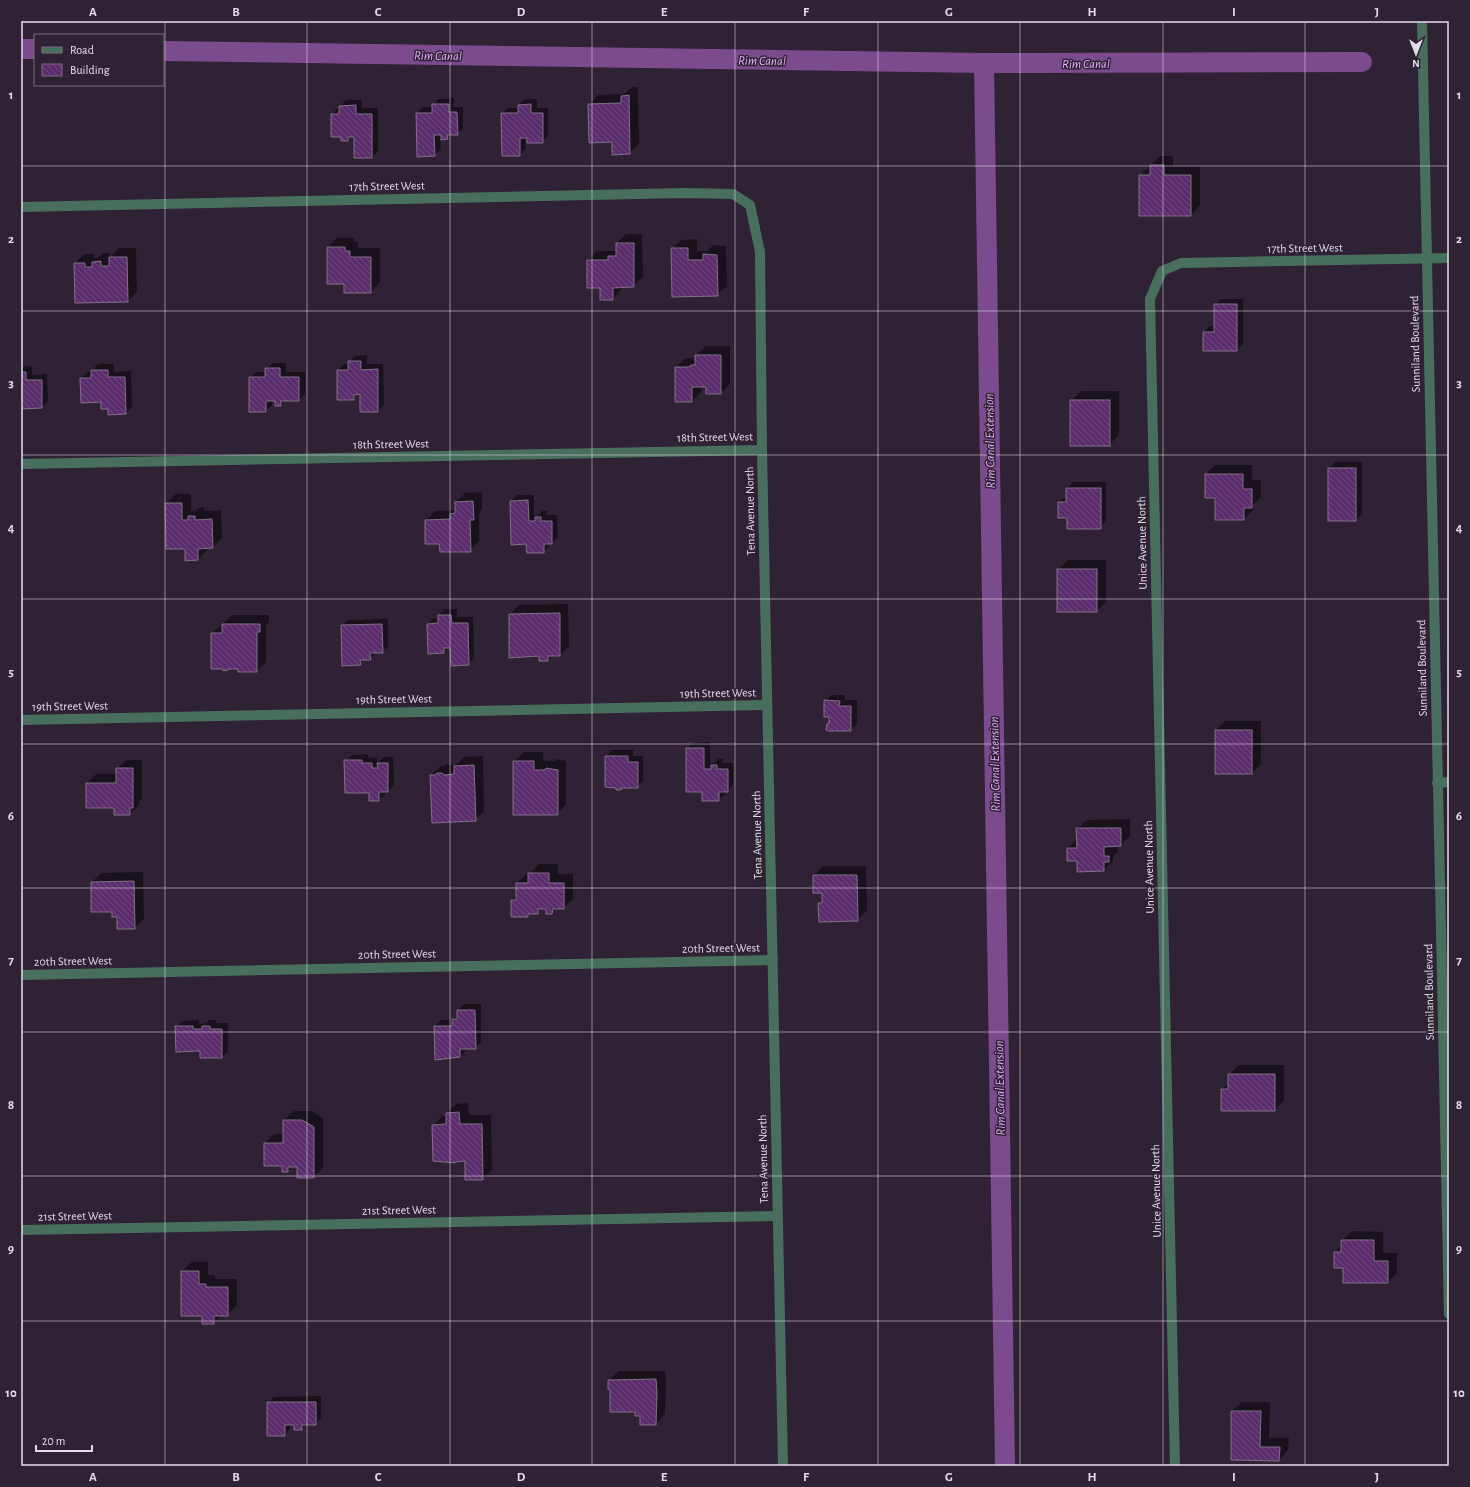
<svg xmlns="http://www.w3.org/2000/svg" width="1470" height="1487" font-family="'Alegreya Sans',sans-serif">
  <defs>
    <pattern id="building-back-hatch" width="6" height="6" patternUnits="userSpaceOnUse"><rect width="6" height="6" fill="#5c2d6d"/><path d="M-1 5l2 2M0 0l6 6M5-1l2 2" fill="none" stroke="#734b82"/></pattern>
  </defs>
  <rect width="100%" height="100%" fill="#302235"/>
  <g fill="#0007">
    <path d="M 632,87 L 638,87 L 639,144 L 629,153 L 613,141 L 589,104 L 598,95 L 624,94 Z"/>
    <path d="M 454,98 L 454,107 L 463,107 L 463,128 L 457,134 L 451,134 L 447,138 L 440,139 L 441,149 L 434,155 L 417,113 L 423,107 L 433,107 L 433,105 L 439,99 Z"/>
    <path d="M 525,99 L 537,99 L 537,108 L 548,108 L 548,136 L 542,142 L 525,137 L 526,149 L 520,155 L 502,114 L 508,108 L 519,108 L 519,105 Z"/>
    <path d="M 346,100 L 362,100 L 362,108 L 378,108 L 378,151 L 372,157 L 355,136 L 352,136 L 347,140 L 342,136 L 332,114 L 338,108 L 340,108 L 340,106 Z"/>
    <path d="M 1160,156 L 1173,156 L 1173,166 L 1200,166 L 1200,205 L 1191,215 L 1140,176 Z"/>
    <path d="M 626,234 L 642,234 L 643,277 L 633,286 L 622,287 L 622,289 L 613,299 L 601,299 L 601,287 L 588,287 L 588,260 L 597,251 L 616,251 L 617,243 Z"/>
    <path d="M 337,238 L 354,238 L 354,242 L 358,242 L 358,248 L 380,248 L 380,282 L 371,292 L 346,283 L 328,283 L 328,247 Z"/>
    <path d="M 697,239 L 697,251 L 707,251 L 713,245 L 726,246 L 727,286 L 717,295 L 672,249 L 681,240 Z"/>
    <path d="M 119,248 L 136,248 L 137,292 L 128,301 L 75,263 L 84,254 L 94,254 L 94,258 L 98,258 L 103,253 L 110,253 L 110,258 Z"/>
    <path d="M 1221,299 L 1243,299 L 1243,344 L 1237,350 L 1204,350 L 1204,332 L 1210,326 L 1215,326 L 1215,305 Z"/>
    <path d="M 706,346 L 730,346 L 730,384 L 721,393 L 707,386 L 701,386 L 701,392 L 692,401 L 676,367 L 686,358 L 696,358 L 696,355 Z"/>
    <path d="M 367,355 L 367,364 L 383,364 L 384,405 L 378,411 L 361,393 L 358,394 L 353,399 L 338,370 L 344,364 L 349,364 L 349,362 L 355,356 Z"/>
    <path d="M 273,363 L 286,363 L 286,372 L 305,372 L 305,394 L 299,400 L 286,400 L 281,405 L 276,400 L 272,400 L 272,405 L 266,411 L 250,378 L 256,372 L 266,372 L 266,369 Z"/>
    <path d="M 98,364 L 114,364 L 114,372 L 131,371 L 132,407 L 126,413 L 109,414 L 109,408 L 81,378 L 87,372 L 92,372 L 92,370 Z"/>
    <path d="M 32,366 L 32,375 L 47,374 L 48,401 L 42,407 L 21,408 L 21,367 Z"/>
    <path d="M 1081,391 L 1119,391 L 1119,435 L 1109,445 L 1071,401 Z"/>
    <path d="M 1335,462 L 1362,462 L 1362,514 L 1356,520 L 1329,468 Z"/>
    <path d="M 1215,465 L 1252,465 L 1252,480 L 1261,480 L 1261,497 L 1253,505 L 1253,510 L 1244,519 L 1216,497 L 1206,474 Z"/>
    <path d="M 1073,482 L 1106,482 L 1106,521 L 1100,528 L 1068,517 L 1059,502 L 1067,496 L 1067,488 Z"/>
    <path d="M 482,492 L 482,509 L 479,513 L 479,541 L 470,551 L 440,543 L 426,520 L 435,511 L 455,510 L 456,509 L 456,502 L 465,493 Z"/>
    <path d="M 176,494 L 191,494 L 191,511 L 195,511 L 199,508 L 204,507 L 204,511 L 221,510 L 222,538 L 213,547 L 207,547 L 207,550 L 198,559 L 186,560 L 186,548 L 166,503 Z"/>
    <path d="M 517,495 L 534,495 L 534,516 L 537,516 L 542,511 L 547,511 L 547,515 L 557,515 L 558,537 L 552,543 L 549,543 L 549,546 L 543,552 L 527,543 L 511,501 Z"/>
    <path d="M 1068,560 L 1106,560 L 1106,602 L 1097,611 L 1058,569 Z"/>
    <path d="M 568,604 L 569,646 L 560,655 L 553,655 L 548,660 L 540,655 L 510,614 L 519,605 Z"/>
    <path d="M 445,609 L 457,609 L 457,617 L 473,617 L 474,658 L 468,664 L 451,647 L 449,647 L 444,652 L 428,624 L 434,618 L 439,618 L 439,615 Z"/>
    <path d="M 233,615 L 269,615 L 269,622 L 266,625 L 266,662 L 257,671 L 239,668 L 212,633 Z"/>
    <path d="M 388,619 L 388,646 L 382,652 L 376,652 L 370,659 L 365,659 L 360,664 L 342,626 L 348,620 Z"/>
    <path d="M 831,695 L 845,695 L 845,700 L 857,700 L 857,724 L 851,730 L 828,724 L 830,722 L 825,701 Z"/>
    <path d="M 1225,721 L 1261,721 L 1261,764 L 1252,773 L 1216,730 Z"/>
    <path d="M 710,742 L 710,763 L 714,763 L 718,759 L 723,759 L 723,763 L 733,763 L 733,785 L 727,791 L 725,791 L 725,794 L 719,800 L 703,791 L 687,749 L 693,743 Z"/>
    <path d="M 612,750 L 633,750 L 633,756 L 643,756 L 643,781 L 637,787 L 623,787 L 621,789 L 606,756 Z"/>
    <path d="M 524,752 L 543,752 L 543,761 L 555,761 L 556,759 L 566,761 L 566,805 L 557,814 L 514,761 Z"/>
    <path d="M 368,754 L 368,758 L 377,757 L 377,763 L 384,757 L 393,757 L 394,785 L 388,791 L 385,791 L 385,794 L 379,800 L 370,792 L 346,761 L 352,755 Z"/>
    <path d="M 483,756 L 484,811 L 475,820 L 431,775 L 441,766 L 445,766 L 447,764 L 455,766 L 464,757 Z"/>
    <path d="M 126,760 L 142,760 L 142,798 L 139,801 L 139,805 L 130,814 L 115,807 L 87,783 L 96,774 L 117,774 L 117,769 Z"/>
    <path d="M 1130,819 L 1130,836 L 1121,845 L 1118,845 L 1118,852 L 1113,856 L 1113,861 L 1104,870 L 1078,860 L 1068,848 L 1078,838 L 1077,829 L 1087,820 Z"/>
    <path d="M 539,864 L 558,864 L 558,874 L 573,874 L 573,899 L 563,908 L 557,908 L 552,913 L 547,908 L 542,908 L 537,913 L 531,913 L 528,916 L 512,900 L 517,895 L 517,883 L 526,874 L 529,874 Z"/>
    <path d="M 823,866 L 866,866 L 867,910 L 858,920 L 819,904 L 823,900 L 823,892 L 814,876 Z"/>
    <path d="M 143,872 L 144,919 L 134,928 L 113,911 L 92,882 L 101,873 Z"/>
    <path d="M 464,1004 L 481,1004 L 481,1042 L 475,1048 L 466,1048 L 466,1050 L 460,1057 L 435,1026 L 441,1020 L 453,1020 L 458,1014 L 458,1010 Z"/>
    <path d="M 199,1020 L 199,1024 L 206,1023 L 209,1020 L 216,1020 L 216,1023 L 228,1023 L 228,1051 L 222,1057 L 201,1050 L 176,1027 L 182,1021 Z"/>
    <path d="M 1238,1065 L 1284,1065 L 1284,1101 L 1274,1110 L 1222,1089 L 1229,1083 L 1229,1075 Z"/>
    <path d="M 468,1103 L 469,1115 L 491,1115 L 492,1170 L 482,1179 L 466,1160 L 442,1162 L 433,1125 L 443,1116 L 447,1116 L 447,1113 L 456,1104 Z"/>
    <path d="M 294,1111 L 312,1111 L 323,1118 L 323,1168 L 313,1177 L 298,1166 L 293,1166 L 288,1171 L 265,1143 L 274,1134 L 284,1134 L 284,1120 Z"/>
    <path d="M 1352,1231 L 1383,1232 L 1383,1253 L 1397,1253 L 1397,1273 L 1388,1282 L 1344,1267 L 1335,1252 L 1342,1245 L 1342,1241 Z"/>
    <path d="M 192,1262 L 208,1262 L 208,1275 L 215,1275 L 215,1279 L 237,1279 L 237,1305 L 227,1315 L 222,1315 L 214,1323 L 203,1315 L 182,1271 Z"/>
    <path d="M 619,1371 L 665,1371 L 666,1383 L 665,1414 L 656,1424 L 636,1411 L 609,1380 Z"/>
    <path d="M 321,1396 L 321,1418 L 315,1424 L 307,1424 L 302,1429 L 295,1424 L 290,1424 L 290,1429 L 284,1435 L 268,1403 L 274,1397 Z"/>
    <path d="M 1242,1402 L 1270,1402 L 1269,1438 L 1289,1438 L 1288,1450 L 1279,1460 L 1232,1459 L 1232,1411 Z"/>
  </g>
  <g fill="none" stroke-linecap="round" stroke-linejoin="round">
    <g stroke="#7b4b8d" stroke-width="20">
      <path d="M 21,49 L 35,49"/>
      <path d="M 163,51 L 984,63 L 1362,62"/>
      <path d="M 984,63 L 1005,1466"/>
    </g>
  </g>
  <g fill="url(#building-back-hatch)" stroke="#817187">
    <path d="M 629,95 L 630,154 L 612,155 L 612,142 L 589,143 L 588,104 L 621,103 L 621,96 Z"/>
    <path d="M 432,104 L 449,104 L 449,112 L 457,112 L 458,135 L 447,135 L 448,139 L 441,140 L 441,135 L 434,135 L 435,156 L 417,157 L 416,113 L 432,113 Z"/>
    <path d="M 531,104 L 531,113 L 543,113 L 543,143 L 527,143 L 527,138 L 520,138 L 520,156 L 502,156 L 501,113 L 518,113 L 518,105 Z"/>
    <path d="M 356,105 L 356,114 L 372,114 L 372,158 L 354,158 L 354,137 L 348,137 L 348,141 L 341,141 L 341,137 L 331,137 L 331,114 L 339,114 L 339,106 Z"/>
    <path d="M 1150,165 L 1164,165 L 1164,175 L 1191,175 L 1191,216 L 1139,216 L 1139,175 L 1150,175 Z"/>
    <path d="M 616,243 L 634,243 L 634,287 L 613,288 L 613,300 L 600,300 L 600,288 L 587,288 L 587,260 L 608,260 L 608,256 L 616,256 Z"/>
    <path d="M 327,247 L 345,247 L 345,251 L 350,251 L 350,257 L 371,257 L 371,293 L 344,293 L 344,284 L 327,284 Z"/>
    <path d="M 671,248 L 688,248 L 688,260 L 703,260 L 703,254 L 717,255 L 718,296 L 672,297 Z"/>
    <path d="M 109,257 L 127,257 L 128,302 L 75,303 L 74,263 L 85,263 L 85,267 L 92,267 L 92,262 L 101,261 L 101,266 L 109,266 Z"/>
    <path d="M 1214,304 L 1237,304 L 1237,351 L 1203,351 L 1203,332 L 1214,332 Z"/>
    <path d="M 695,355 L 721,355 L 721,394 L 706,394 L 706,387 L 692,387 L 692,402 L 675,402 L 675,367 L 689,367 L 691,365 L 695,365 Z"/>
    <path d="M 348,361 L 361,361 L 361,370 L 378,369 L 378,412 L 360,412 L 360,394 L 354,395 L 354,400 L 337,400 L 337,370 L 348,370 Z"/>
    <path d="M 265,368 L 280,368 L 280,377 L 299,377 L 299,401 L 281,401 L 281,406 L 275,406 L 275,401 L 266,401 L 266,412 L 249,412 L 249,377 L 265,377 Z"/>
    <path d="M 91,370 L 108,370 L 108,377 L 125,377 L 126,414 L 108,415 L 108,409 L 101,409 L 101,402 L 81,403 L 80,378 L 91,378 Z"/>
    <path d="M 21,372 L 26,372 L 26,380 L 42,380 L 42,408 L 21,409 Z"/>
    <rect x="1070" y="400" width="40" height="46"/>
    <rect x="1328" y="468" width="28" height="53"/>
    <path d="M 1205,474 L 1243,474 L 1243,489 L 1252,489 L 1252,508 L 1244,508 L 1244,520 L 1215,520 L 1215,498 L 1205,498 Z"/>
    <path d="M 1066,488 L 1101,488 L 1101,529 L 1067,529 L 1067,518 L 1058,518 L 1058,502 L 1066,502 Z"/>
    <path d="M 528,500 L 529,521 L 535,521 L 535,517 L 541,517 L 541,521 L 552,521 L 552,544 L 544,544 L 544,553 L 527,553 L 526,544 L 511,545 L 510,501 Z"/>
    <path d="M 473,501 L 474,520 L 470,520 L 471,552 L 440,552 L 439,544 L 425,544 L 425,520 L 450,519 L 450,514 L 455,513 L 455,502 Z"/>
    <path d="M 165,503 L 182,503 L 182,520 L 188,520 L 188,516 L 195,516 L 195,520 L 212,519 L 213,548 L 198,549 L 198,560 L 185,561 L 185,549 L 166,549 Z"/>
    <rect x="1057" y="569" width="40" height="43"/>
    <path d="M 560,613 L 560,656 L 548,656 L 548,661 L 539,661 L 539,656 L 509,658 L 509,614 Z"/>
    <path d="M 438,615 L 451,615 L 452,623 L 468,623 L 469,665 L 451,666 L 450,648 L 444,648 L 444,653 L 428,654 L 427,624 L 438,623 Z"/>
    <path d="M 222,624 L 260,624 L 260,632 L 257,632 L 257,672 L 238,672 L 238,669 L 228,669 L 228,670 L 223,671 L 223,669 L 211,669 L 211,633 L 222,633 Z"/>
    <path d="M 382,624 L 383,653 L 370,653 L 371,660 L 360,660 L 361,665 L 342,666 L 341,625 Z"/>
    <path d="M 824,700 L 840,701 L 839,706 L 851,706 L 851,731 L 829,731 L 826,730 L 827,724 L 829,723 L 829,717 L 824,717 Z"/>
    <rect x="1215" y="730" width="37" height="44"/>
    <path d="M 686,748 L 704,748 L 704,769 L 711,769 L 711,765 L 717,765 L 717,769 L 728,769 L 728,792 L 719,792 L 719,801 L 702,801 L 702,792 L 686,792 Z"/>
    <path d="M 605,756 L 628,756 L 628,762 L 638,762 L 638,788 L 621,788 L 621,790 L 616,790 L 616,788 L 605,787 Z"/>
    <path d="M 344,760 L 362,760 L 362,763 L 372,763 L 372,768 L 378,768 L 377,763 L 388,763 L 388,792 L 379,792 L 379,801 L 369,801 L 369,793 L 345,793 Z"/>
    <path d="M 513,761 L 534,761 L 534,770 L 545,770 L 546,768 L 558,770 L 558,815 L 513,815 Z"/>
    <path d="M 474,765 L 476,821 L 432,823 L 430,775 L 435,775 L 437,773 L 442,773 L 444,775 L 454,774 L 454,766 Z"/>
    <path d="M 116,768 L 133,768 L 133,808 L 130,808 L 130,815 L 114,815 L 114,808 L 86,808 L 86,783 L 116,783 Z"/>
    <path d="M 1076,828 L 1121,828 L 1121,846 L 1104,847 L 1104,856 L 1109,856 L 1109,862 L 1104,862 L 1104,871 L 1077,872 L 1077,861 L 1067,861 L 1067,848 L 1077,848 Z"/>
    <path d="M 528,873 L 549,873 L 549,883 L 564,883 L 564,909 L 553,909 L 552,914 L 546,914 L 546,909 L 538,909 L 538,914 L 528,914 L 528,917 L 511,917 L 511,900 L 516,900 L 516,883 L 528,883 Z"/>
    <path d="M 813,875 L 857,875 L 858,921 L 819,922 L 818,903 L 822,903 L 822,893 L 813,893 Z"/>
    <path d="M 134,881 L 135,929 L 117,929 L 117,917 L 112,917 L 112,912 L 91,912 L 91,882 Z"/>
    <path d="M 457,1010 L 475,1010 L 476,1049 L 460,1049 L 460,1057 L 435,1060 L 434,1026 L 452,1026 L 452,1019 L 457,1019 Z"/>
    <path d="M 175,1026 L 193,1026 L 193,1029 L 202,1029 L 202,1026 L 210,1026 L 210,1029 L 222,1029 L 222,1058 L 200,1058 L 200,1051 L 176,1052 Z"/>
    <path d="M 1228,1074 L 1275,1074 L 1275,1111 L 1221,1111 L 1221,1089 L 1228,1089 Z"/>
    <path d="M 459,1112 L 460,1124 L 482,1124 L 483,1180 L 465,1180 L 465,1161 L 455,1162 L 455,1163 L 433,1161 L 432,1125 L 446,1124 L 446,1113 Z"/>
    <path d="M 283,1120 L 302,1120 L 314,1127 L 314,1178 L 297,1178 L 297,1167 L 288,1167 L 288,1172 L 282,1172 L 282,1166 L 264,1166 L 264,1143 L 283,1143 Z"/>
    <path d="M 1341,1240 L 1374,1240 L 1374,1261 L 1388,1261 L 1388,1283 L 1343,1283 L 1343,1268 L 1334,1268 L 1334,1252 L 1341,1252 Z"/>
    <path d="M 181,1271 L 199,1271 L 199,1284 L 206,1284 L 206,1287 L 228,1287 L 228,1316 L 214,1316 L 214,1324 L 202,1324 L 202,1316 L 181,1316 Z"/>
    <path d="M 656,1379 L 657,1393 L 656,1425 L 640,1425 L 640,1416 L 635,1416 L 635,1412 L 610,1412 L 610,1389 L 608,1389 L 608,1380 Z"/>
    <path d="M 267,1402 L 316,1402 L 316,1425 L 302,1425 L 302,1430 L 294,1430 L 294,1425 L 285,1425 L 285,1436 L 267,1436 Z"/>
    <path d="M 1231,1411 L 1261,1411 L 1260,1447 L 1280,1447 L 1279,1461 L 1231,1460 Z"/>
  </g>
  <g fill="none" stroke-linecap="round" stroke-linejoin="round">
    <g stroke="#486f5d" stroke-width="10">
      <path d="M 1422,21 L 1449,1314"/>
      <path d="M 21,207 L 684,193 L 733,194 L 750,205 L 760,252 L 762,450 L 783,1466"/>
      <path d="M 21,464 L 762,450"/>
      <path d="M 21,720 L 767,705"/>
      <path d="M 1437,783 L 1449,782"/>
      <path d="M 21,975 L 773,960"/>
      <path d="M 21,1230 L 777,1216"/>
      <path d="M 1175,1466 L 1150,299 L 1162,271 L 1181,263 L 1449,258"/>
    </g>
  </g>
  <path fill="none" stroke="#e4dbe8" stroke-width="1" stroke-opacity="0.55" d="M 165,21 L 165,1466M 307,21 L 307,1466M 450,21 L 450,1466M 592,21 L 592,1466M 735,21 L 735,1466M 878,21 L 878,1466M 1020,21 L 1020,1466M 1163,21 L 1163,1466M 1305,21 L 1305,1466M 21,166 L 1449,166M 21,311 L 1449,311M 21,455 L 1449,455M 21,599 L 1449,599M 21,744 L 1449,744M 21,888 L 1449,888M 21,1032 L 1449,1032M 21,1176 L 1449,1176M 21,1321 L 1449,1321"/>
  <g text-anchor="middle" stroke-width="3" stroke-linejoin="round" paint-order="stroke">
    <g font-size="12" fill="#e4dbe8" stroke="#302235">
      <text transform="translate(387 186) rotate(-1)" y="4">17th Street West</text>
      <text transform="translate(1305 248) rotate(-1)" y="4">17th Street West</text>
      <text transform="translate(1415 344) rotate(-91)" y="4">Sunniland Boulevard</text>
      <text transform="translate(715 437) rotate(-1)" y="4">18th Street West</text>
      <text transform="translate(391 444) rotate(-1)" y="4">18th Street West</text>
      <text transform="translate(750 511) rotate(-91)" y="4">Tena Avenue North</text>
      <text transform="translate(1142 543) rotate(-91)" y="4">Unice Avenue North</text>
      <text transform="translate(1422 668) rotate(-91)" y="4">Sunniland Boulevard</text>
      <text transform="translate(718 693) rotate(-1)" y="4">19th Street West</text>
      <text transform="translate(394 699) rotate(-1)" y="4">19th Street West</text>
      <text transform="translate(70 706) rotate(-1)" y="4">19th Street West</text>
      <text transform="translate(757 835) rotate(-91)" y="4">Tena Avenue North</text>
      <text transform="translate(1149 867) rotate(-91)" y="4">Unice Avenue North</text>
      <text transform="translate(721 948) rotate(-1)" y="4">20th Street West</text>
      <text transform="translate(397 954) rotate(-1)" y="4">20th Street West</text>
      <text transform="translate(73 961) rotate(-1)" y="4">20th Street West</text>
      <text transform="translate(1429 992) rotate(-91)" y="4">Sunniland Boulevard</text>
      <text transform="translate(763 1159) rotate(-91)" y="4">Tena Avenue North</text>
      <text transform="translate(1156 1191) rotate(-91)" y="4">Unice Avenue North</text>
      <text transform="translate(399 1210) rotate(-1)" y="4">21st Street West</text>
      <text transform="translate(75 1216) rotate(-1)" y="4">21st Street West</text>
    </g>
    <g font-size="13" font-style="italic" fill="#e8b2fd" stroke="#302235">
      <text transform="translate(438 55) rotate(1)" y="5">Rim Canal</text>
      <text transform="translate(762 60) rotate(1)" y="5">Rim Canal</text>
      <text x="1086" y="68">Rim Canal</text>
      <text transform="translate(989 441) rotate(-91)" y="5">Rim Canal Extension</text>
      <text transform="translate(994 764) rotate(-91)" y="5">Rim Canal Extension</text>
      <text transform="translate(999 1088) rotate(-91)" y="5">Rim Canal Extension</text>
    </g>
  </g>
  <rect width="1470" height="1487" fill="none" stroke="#302235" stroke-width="44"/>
  <rect x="34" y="34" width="130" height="52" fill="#302235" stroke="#786c7d"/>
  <rect x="42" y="47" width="20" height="6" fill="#486f5d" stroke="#786c7d"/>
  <text x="70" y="54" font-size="12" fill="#e4dbe8">Road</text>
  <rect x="42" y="64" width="20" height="12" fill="url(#building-back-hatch)" stroke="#786c7d"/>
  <text x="70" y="74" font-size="12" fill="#e4dbe8">Building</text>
  <g transform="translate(1416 54) rotate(180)" stroke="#302235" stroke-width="3" paint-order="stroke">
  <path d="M0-3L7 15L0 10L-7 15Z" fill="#e4dbe8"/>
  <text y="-6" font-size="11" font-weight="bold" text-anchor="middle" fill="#e4dbe8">N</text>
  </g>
  <path d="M36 1445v6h56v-6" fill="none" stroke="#e4dbe8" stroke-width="2"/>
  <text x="42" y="1445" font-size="12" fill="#e4dbe8" stroke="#302235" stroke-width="3" paint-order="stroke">20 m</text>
  <rect x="22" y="22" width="1426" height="1443" fill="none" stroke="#e4dbe8" stroke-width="1.5"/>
  <g font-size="13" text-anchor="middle" font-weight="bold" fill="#e4dbe8">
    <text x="93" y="16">A</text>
    <text x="236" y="16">B</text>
    <text x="378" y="16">C</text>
    <text x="521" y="16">D</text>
    <text x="664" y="16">E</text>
    <text x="806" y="16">F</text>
    <text x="949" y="16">G</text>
    <text x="1092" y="16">H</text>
    <text x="1234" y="16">I</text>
    <text x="1377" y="16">J</text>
    <text x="11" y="99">1</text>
    <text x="1459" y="99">1</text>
    <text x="11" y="243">2</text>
    <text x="1459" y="243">2</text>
    <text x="11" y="387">3</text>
    <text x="1459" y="387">3</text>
    <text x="11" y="532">4</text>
    <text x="1459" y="532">4</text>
    <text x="11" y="676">5</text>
    <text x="1459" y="676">5</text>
    <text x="11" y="820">6</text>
    <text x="1459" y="820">6</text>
    <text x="11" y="964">7</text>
    <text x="1459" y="964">7</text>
    <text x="11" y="1109">8</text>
    <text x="1459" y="1109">8</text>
    <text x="11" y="1253">9</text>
    <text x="1459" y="1253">9</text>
    <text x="11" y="1397">10</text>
    <text x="1459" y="1397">10</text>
    <text x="93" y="1481">A</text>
    <text x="236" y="1481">B</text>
    <text x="378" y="1481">C</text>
    <text x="521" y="1481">D</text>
    <text x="664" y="1481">E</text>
    <text x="806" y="1481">F</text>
    <text x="949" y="1481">G</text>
    <text x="1092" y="1481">H</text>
    <text x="1234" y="1481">I</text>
    <text x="1377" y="1481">J</text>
  </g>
</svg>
